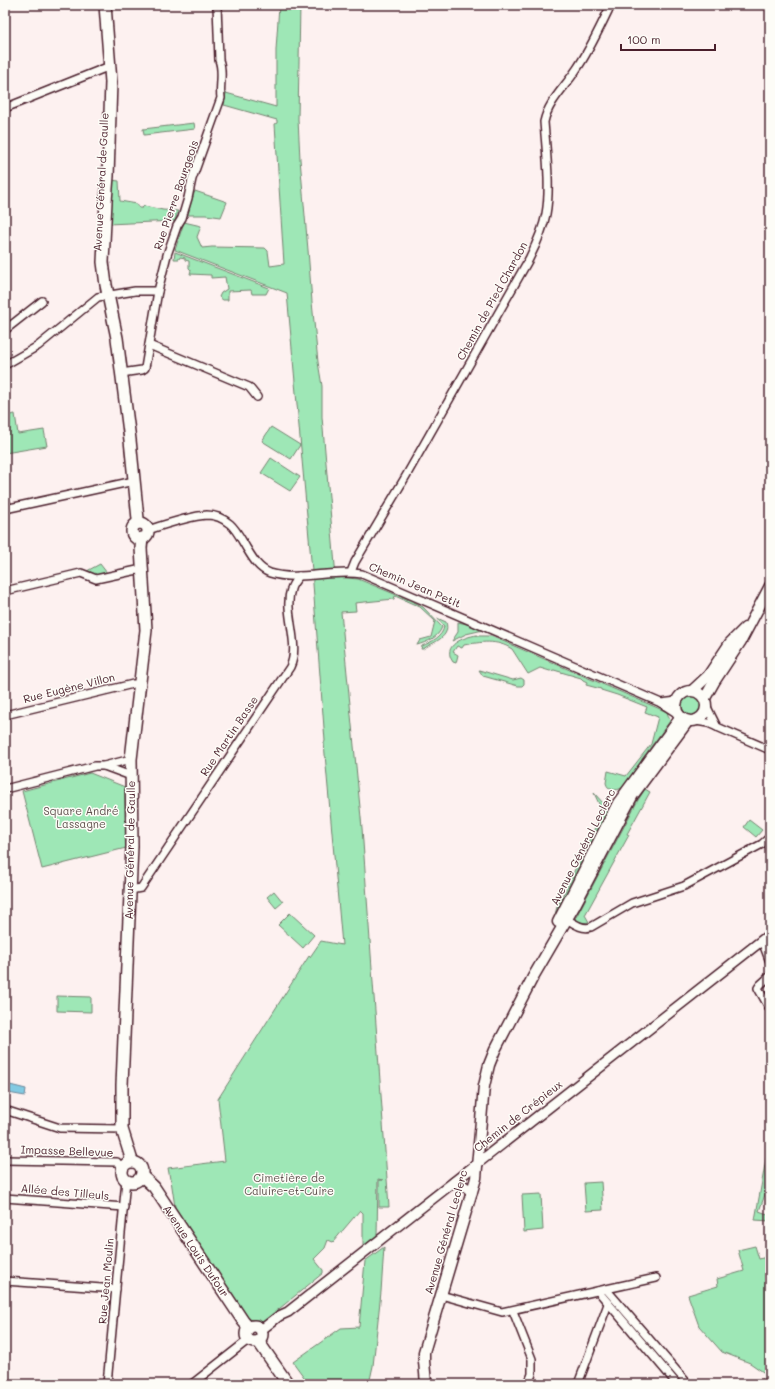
<svg xmlns="http://www.w3.org/2000/svg" width="775" height="1389" font-family="Mali,sans-serif">
  <rect width="100%" height="100%" fill="#fdf1f0"/>
  <filter id="ink" filterUnits="userSpaceOnUse"><feTurbulence type="fractalNoise" baseFrequency=".025" numOctaves="2"/><feDisplacementMap in="SourceGraphic" scale="8" xChannelSelector="R" yChannelSelector="G"/><feConvolveMatrix kernelMatrix="1 2 1 2 8 2 1 2 1" color-interpolation-filters="sRGB"/></filter>
  <g filter="url(#ink)">
    <g fill="#9ee7b6" stroke="#748370">
      <path d="M 279,5 L 300,5 L 298,119 L 300,159 L 308,250 L 312,302 L 318,362 L 322,386 L 322,417 L 336,577 L 358,579 L 416,603 L 423,607 L 442,627 C 438,638 427,642 417,645 L 420,640 L 431,637 L 435,621 L 420,607 L 395,596 L 394,599 L 355,603 L 356,611 L 341,612 L 362,828 L 389,1207 L 379,1207 L 379,1180 L 383,1180 L 378,1179 L 377,1236 L 363,1247 L 363,1213 L 360,1210 L 333,1242 L 328,1240 L 325,1248 L 314,1259 L 323,1270 L 323,1273 L 263,1322 L 249,1319 L 175,1207 L 171,1180 L 170,1179 L 168,1168 L 225,1161 L 218,1099 L 309,956 L 310,957 L 321,941 L 342,945 L 324,743 L 325,741 L 312,571 L 287,293 L 175,250 L 184,222 L 201,226 L 197,237 L 202,248 L 212,247 L 265,248 L 268,251 L 270,266 L 284,264 L 275,124 L 277,123 L 277,120 L 224,105 L 226,93 L 276,107 L 276,50 Z"/>
      <path d="M 194,123 L 195,129 L 144,135 L 143,129 Z"/>
      <path d="M 112,180 L 119,181 L 120,201 L 137,204 L 139,208 L 142,208 L 144,206 L 163,210 L 178,211 L 175,221 L 108,224 Z"/>
      <path d="M 195,191 L 227,202 L 221,217 L 206,215 L 186,215 Z"/>
      <path d="M 175,252 L 269,288 L 266,294 L 252,294 L 251,290 L 228,291 L 228,300 L 223,300 L 219,297 L 221,293 L 227,289 L 225,277 L 211,278 L 211,275 L 190,274 L 191,270 L 189,268 L 189,261 L 185,260 L 185,258 L 180,257 L 179,259 L 174,259 Z"/>
      <path d="M 15,414 L 18,434 L 44,430 L 47,446 L 5,453 L 5,416 Z"/>
      <path d="M 271,427 L 300,445 L 291,459 L 262,441 Z"/>
      <path d="M 271,458 L 300,477 L 290,491 L 261,473 Z"/>
      <path d="M 100,564 L 107,573 L 97,576 L 87,571 Z"/>
      <path d="M 437,618 L 446,622 C 451,638 433,642 423,649 L 421,649 L 422,646 C 431,642 443,637 444,626 Z"/>
      <path d="M 458,622 L 471,625 L 483,630 L 466,634 L 452,641 L 458,632 Z"/>
      <path d="M 477,635 L 477,636 L 491,636 L 667,712 L 670,721 L 642,759 L 640,766 L 622,788 C 616,791 608,791 606,783 L 608,771 L 626,776 L 651,744 L 658,717 L 645,712 L 647,707 L 617,695 L 601,690 L 601,689 L 586,685 L 587,682 L 583,680 L 581,678 L 554,670 L 550,671 L 540,668 L 528,674 L 512,649 C 496,639 481,642 464,645 L 462,648 L 457,646 L 453,652 L 458,655 L 456,663 L 453,662 C 441,645 464,637 477,635 Z"/>
      <path d="M 479,670 L 513,680 L 521,678 L 524,680 L 524,684 L 522,686 L 518,686 L 483,676 Z"/>
      <circle cx="692" cy="706" r="10"/>
      <path d="M 90,773 L 125,787 L 126,848 L 42,869 L 22,791 Z"/>
      <path d="M 645,789 L 650,792 L 627,834 L 629,835 L 585,915 L 589,922 L 583,923 L 575,919 L 638,800 Z"/>
      <path d="M 594,793 L 604,804 L 607,814 L 555,918 L 554,918 L 557,907 L 598,821 L 600,806 Z"/>
      <path d="M 749,820 L 762,830 L 756,837 L 744,827 Z"/>
      <path d="M 274,891 L 283,902 L 276,908 L 267,897 Z"/>
      <path d="M 290,913 L 314,935 L 303,948 L 278,925 Z"/>
      <path d="M 57,996 L 91,997 L 91,1012 L 57,1011 Z"/>
      <path d="M 770,1137 L 770,1181 L 759,1211 L 770,1215 L 770,1221 L 755,1220 Z"/>
      <path d="M 601,1182 L 603,1210 L 586,1211 L 584,1183 Z"/>
      <path d="M 541,1194 L 543,1230 L 524,1232 L 522,1195 Z"/>
      <path d="M 755,1246 L 759,1259 L 770,1256 L 770,1376 L 769,1376 L 750,1363 L 722,1352 L 699,1326 L 688,1295 L 718,1286 L 717,1279 L 744,1271 L 738,1250 Z"/>
      <path d="M 384,1247 L 381,1292 L 373,1366 L 369,1384 L 309,1384 L 293,1362 L 341,1328 L 359,1327 L 365,1261 Z"/>
    </g>
    <path fill="#82cae2" stroke="#6c8699" d="M 10,1085 L 26,1089 L 25,1096 L 8,1093 Z"/>
    <g fill="none" stroke-linecap="round" stroke-linejoin="round">
      <g stroke="#4a1f2b" stroke-width="10">
        <g id="minor">
          <path d="M 5,108 L 110,66"/>
          <path d="M 5,330 L 42,301"/>
          <path d="M 149,345 L 249,387 L 257,397"/>
          <path d="M 5,365 L 38,346 L 98,297 L 135,291 L 158,291"/>
          <path d="M 121,373 L 142,370 L 145,368 L 158,291 L 167,255 L 177,226 L 182,218 L 188,198 L 192,179 L 221,98 C 219,85 224,72 219,60 L 217,5"/>
          <path d="M 5,500 L 8,509"/>
          <path d="M 5,509 L 134,481"/>
          <path d="M 148,530 C 163,525 191,516 207,515 C 215,515 224,519 230,524 C 237,530 242,541 247,549 C 253,559 259,569 270,573 C 298,582 332,569 362,574 L 661,703 L 678,714"/>
          <path d="M 351,572 L 355,562 L 406,476 L 529,259 C 536,245 543,230 546,214 C 551,187 546,150 544,122 C 548,102 565,87 576,70 C 590,50 600,27 611,5"/>
          <path d="M 5,591 L 81,573 L 96,579 L 142,569"/>
          <path d="M 661,703 L 677,701"/>
          <path d="M 707,707 L 717,727"/>
          <path d="M 5,715 L 133,684 L 139,684"/>
          <path d="M 696,721 L 708,723 L 770,750"/>
          <path d="M 104,766 L 131,776"/>
          <path d="M 5,789 L 95,766 L 104,766 L 131,759"/>
          <path d="M 130,890 L 141,888 L 290,667 C 301,645 283,612 291,589 C 292,584 296,580 299,576"/>
          <path d="M 563,917 C 572,922 581,930 591,927 L 632,903 L 684,886 L 762,844 L 770,837"/>
          <path d="M 762,941 L 770,962"/>
          <path d="M 770,976 L 760,985 L 758,988 L 770,1009"/>
          <path d="M 5,1110 L 60,1128 L 122,1129"/>
          <path d="M 5,1160 L 117,1162 L 122,1168"/>
          <path d="M 5,1198 L 124,1207"/>
          <path d="M 5,1281 L 116,1289"/>
          <path d="M 606,1289 L 688,1384"/>
          <path d="M 598,1291 L 677,1384"/>
          <path d="M 441,1295 L 502,1312 L 656,1278"/>
          <path d="M 513,1311 L 532,1359 L 532,1374 L 528,1384"/>
          <path d="M 107,1384 L 126,1180"/>
          <path d="M 192,1384 L 248,1340"/>
          <path d="M 578,1384 L 608,1304"/>
          <path d="M 764,1384 L 770,1381"/>
        </g>
      </g>
      <g stroke="#4a1f2b" stroke-width="12">
        <g id="tertiary">
          <path d="M 454,1182 C 462,1183 467,1187 472,1193"/>
          <path d="M 261,1330 L 279,1316 L 288,1312 L 770,934"/>
        </g>
      </g>
      <g stroke="#4a1f2b" stroke-width="13">
        <g id="secondary">
          <path d="M 693,690 L 708,676 L 730,643 L 745,628"/>
          <circle cx="691" cy="706" r="15"/>
          <path d="M 705,698 L 714,682 L 741,641 L 770,586"/>
          <path d="M 558,922 L 618,803 L 681,717"/>
          <path d="M 426,1384 L 424,1361 L 424,1352 L 476,1178 L 484,1086 L 489,1065 L 495,1050 L 533,977 L 575,905 L 619,821 L 633,795 L 688,721"/>
        </g>
      </g>
      <g stroke="#4a1f2b" stroke-width="14">
        <g id="primary">
          <path d="M 105,5 L 111,82 L 108,176 L 106,201 L 103,262 L 106,285 L 117,338 L 130,440 L 138,519 L 140,523"/>
          <circle cx="140" cy="531" r="8"/>
          <path d="M 132,1161 L 122,1129 L 122,1085 L 132,846 L 131,759 L 146,630 L 141,548 L 142,538"/>
          <circle cx="132" cy="1172" r="10"/>
          <path d="M 142,1176 L 154,1187 L 243,1321 L 249,1328"/>
          <circle cx="254" cy="1334" r="8"/>
          <path d="M 258,1341 L 288,1384"/>
        </g>
      </g>
      <use href="#minor" stroke="#fdfcf7" stroke-width="7"/>
      <use href="#tertiary" stroke="#fdfcf7" stroke-width="9"/>
      <use href="#secondary" stroke="#fdfcf7" stroke-width="10"/>
      <use href="#primary" stroke="#fdfcf7" stroke-width="11"/>
    </g>
  </g>
  <g text-anchor="middle" stroke-width="3" stroke-linejoin="round" paint-order="stroke">
    <g font-size="11" fill="#4a1f2b" stroke="#fdfcf7">
      <text transform="translate(101 182) rotate(-87)" y="4">Avenue Général de Gaulle</text>
      <text transform="translate(176 195) rotate(-71)" y="4">Rue Pierre Bourgeois</text>
      <text transform="translate(492 301) rotate(-61)" y="4">Chemin de Pied Chardon</text>
      <text transform="translate(415 585) rotate(23)" y="4">Chemin Jean Petit</text>
      <text transform="translate(69 688) rotate(-14)" y="4">Rue Eugène Villon</text>
      <text transform="translate(229 736) rotate(-56)" y="4">Rue Martin Basse</text>
      <text transform="translate(583 847) rotate(-63)" y="4">Avenue Général Leclerc</text>
      <text transform="translate(130 850) rotate(-89)" y="4">Avenue Général de Gaulle</text>
      <text transform="translate(518 1116) rotate(-38)" y="4">Chemin de Crépieux</text>
      <text transform="translate(67 1151) rotate(2)" y="4">Impasse Bellevue</text>
      <text transform="translate(65 1192) rotate(5)" y="4">Allée des Tilleuls</text>
      <text transform="translate(446 1232) rotate(-74)" y="4">Avenue Général Leclerc</text>
      <text transform="translate(196 1251) rotate(56)" y="4">Avenue Louis Dufour</text>
      <text transform="translate(106 1281) rotate(-85)" y="4">Rue Jean Moulin</text>
    </g>
    <g font-size="11" fill="#5f514e" stroke="#fdfcf7">
      <text x="81" y="815">Square André<tspan x="81" dy="13">Lassagne</tspan></text>
      <text x="289" y="1182">Cimetière de<tspan x="289" dy="13">Caluire-et-Cuire</tspan></text>
    </g>
  </g>
  <rect width="775" height="1389" fill="none" stroke="#fdfcf7" stroke-width="20"/>
  <rect x="10" y="10" width="755" height="1369" fill="none" stroke="#4a1f2b" stroke-width="1.5" filter="url(#ink)"/>
  <path d="M621 44v6h94v-6" fill="none" stroke="#4a1f2b" stroke-width="2"/>
  <text x="627" y="44" font-size="12" fill="#4a1f2b" stroke="#fdfcf7" stroke-width="3" paint-order="stroke">100 m</text>
</svg>
